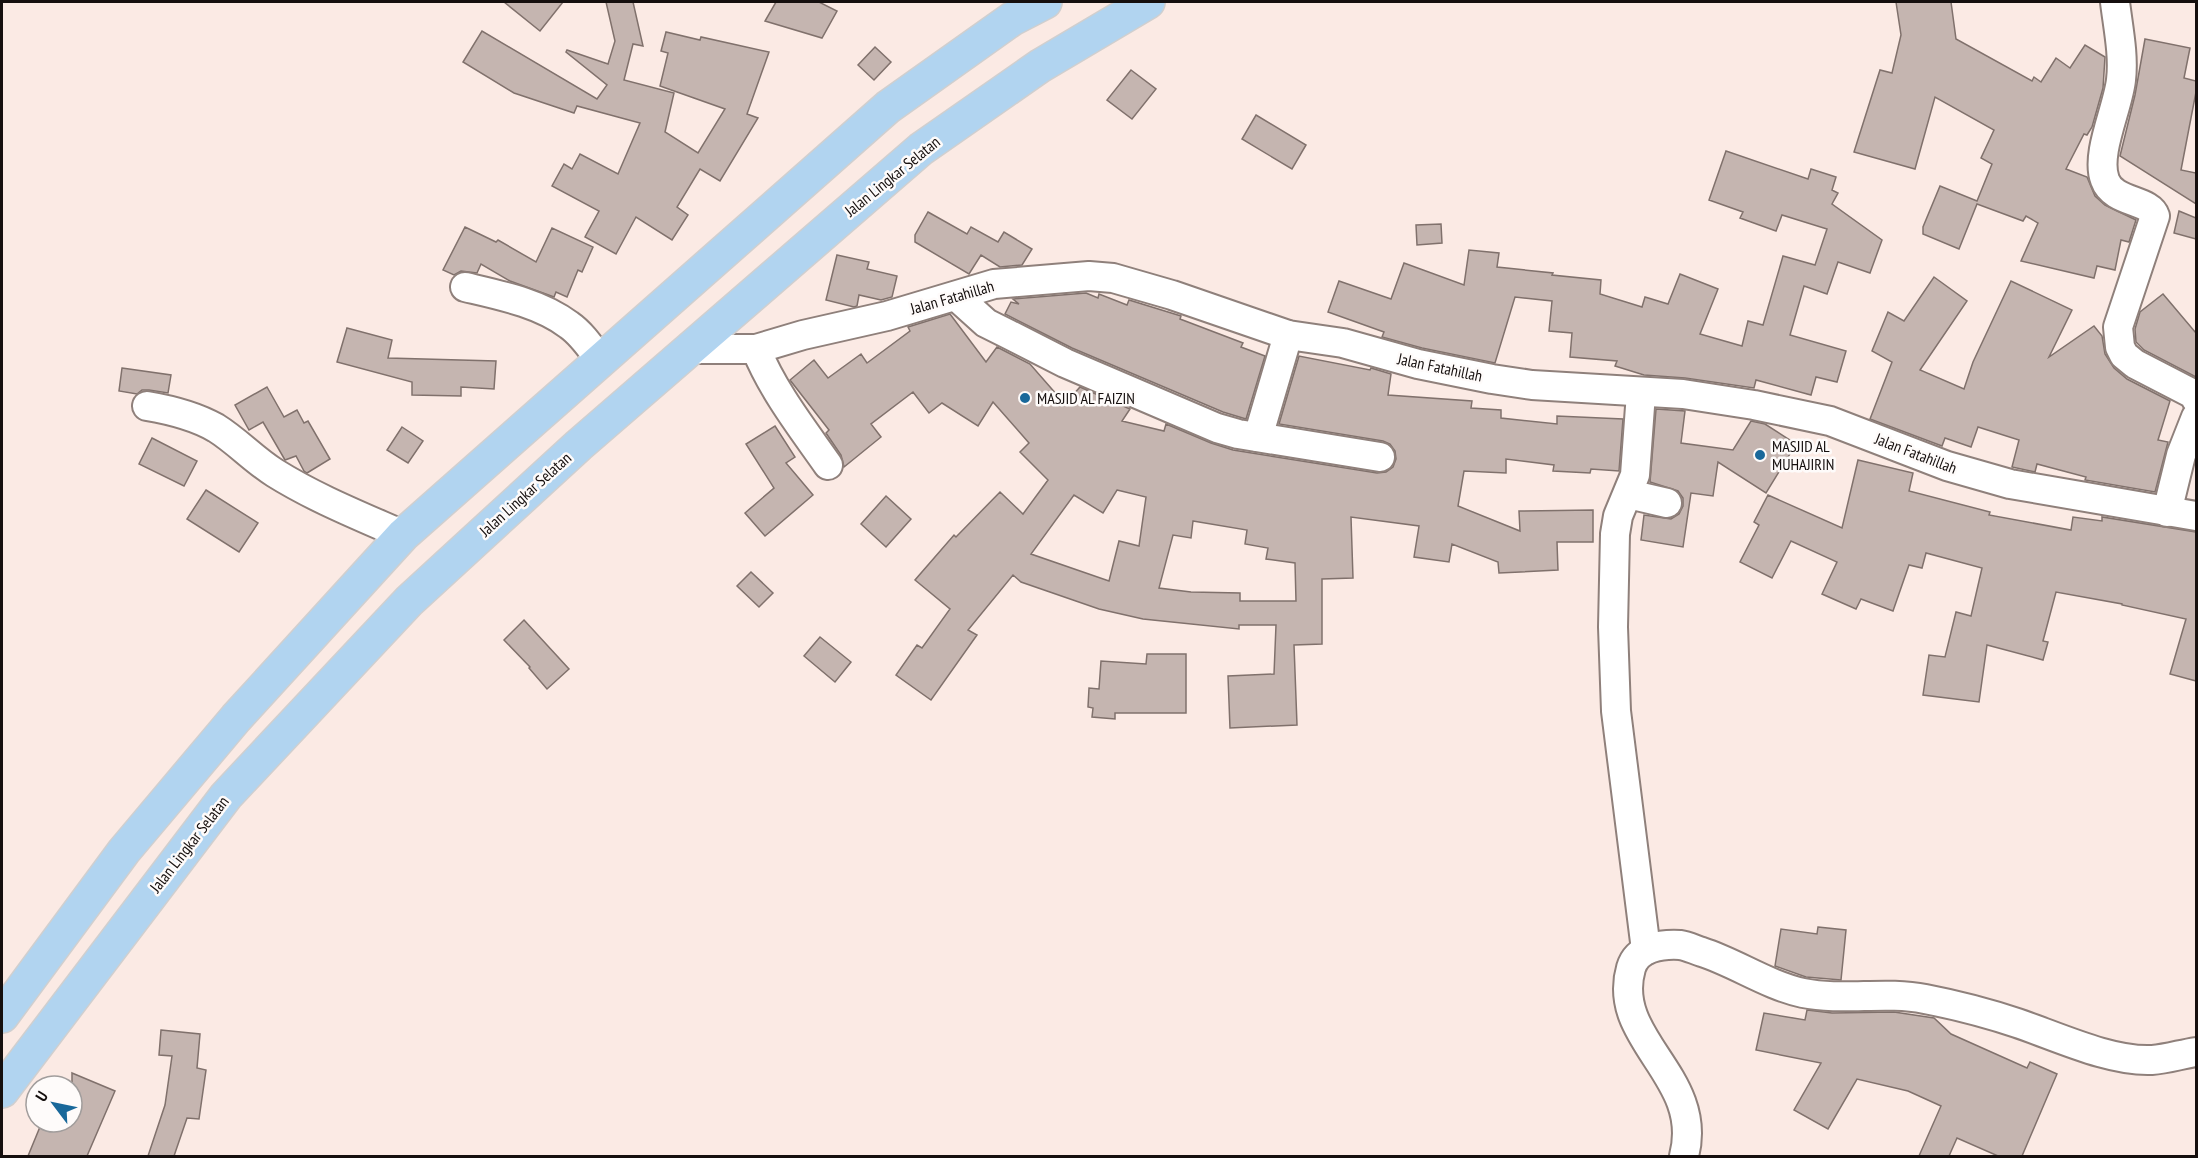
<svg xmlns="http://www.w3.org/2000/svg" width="2198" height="1158" font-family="'PT Sans Narrow',sans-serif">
  <rect width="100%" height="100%" fill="#fbeae4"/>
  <g fill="#c5b5b0" stroke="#80716c" stroke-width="1.5" fill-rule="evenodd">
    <path d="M 504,2 L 563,2 L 540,31 Z"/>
    <path d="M 606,2 L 633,2 L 643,46 L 633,44 L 624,80 L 674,93 L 665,132 L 698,153 L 725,109 L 660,86 L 668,53 L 661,51 L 666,32 L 700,40 L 701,37 L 769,52 L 747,114 L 758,118 L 720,181 L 700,169 L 677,207 L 688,215 L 672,240 L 636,217 L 616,254 L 585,237 L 599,211 L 552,186 L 564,164 L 572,169 L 580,154 L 618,174 L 640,123 L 577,106 L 574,113 L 514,93 L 463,62 L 482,31 L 597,99 L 607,85 L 566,52 L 567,50 L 608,64 L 615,41 Z"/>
    <path d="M 776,2 L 819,2 L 837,11 L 822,38 L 765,21 Z"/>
    <path d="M 1896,2 L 1951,2 L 1956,39 L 2032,81 L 2034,77 L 2041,82 L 2056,58 L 2070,68 L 2085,45 L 2105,57 L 2103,88 L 2092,127 L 2087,135 L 2084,134 L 2066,169 L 2087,177 L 2095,196 L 2105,205 L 2136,220 L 2129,242 L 2121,240 L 2115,270 L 2097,266 L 2094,278 L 2021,261 L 2038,223 L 2026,216 L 2023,221 L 1977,204 L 1959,249 L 1923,234 L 1923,227 L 1940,186 L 1977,201 L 1992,164 L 1981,158 L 1994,130 L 1935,97 L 1915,169 L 1854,152 L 1880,70 L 1892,73 L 1901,35 Z"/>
    <path d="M 2145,39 L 2190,48 L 2184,78 L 2196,81 L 2196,92 L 2181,170 L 2196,173 L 2196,204 L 2120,156 L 2135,95 Z"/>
    <path d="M 875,47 L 891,62 L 874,80 L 858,65 Z"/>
    <path d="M 1131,70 L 1156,89 L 1132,119 L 1107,100 Z"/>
    <path d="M 1256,115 L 1306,145 L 1292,169 L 1242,139 Z"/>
    <path d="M 1726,151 L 1808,179 L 1811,169 L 1836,177 L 1832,190 L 1838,193 L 1832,204 L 1882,240 L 1870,273 L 1838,262 L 1827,294 L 1804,286 L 1790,335 L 1846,351 L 1837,382 L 1816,377 L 1811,395 L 1756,380 L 1754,388 L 1685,378 L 1644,375 L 1615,366 L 1617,361 L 1570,357 L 1572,333 L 1549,331 L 1552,301 L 1515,297 L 1495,363 L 1422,348 L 1382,337 L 1384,332 L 1328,312 L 1339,281 L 1391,299 L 1404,263 L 1464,285 L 1469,250 L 1499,253 L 1497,267 L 1553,273 L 1552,275 L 1601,280 L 1600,294 L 1642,307 L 1645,297 L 1668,304 L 1680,274 L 1718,289 L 1700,334 L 1742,346 L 1748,321 L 1763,325 L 1783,256 L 1815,265 L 1827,229 L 1782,215 L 1776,231 L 1740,218 L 1743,212 L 1709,200 Z"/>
    <path d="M 2179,211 L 2196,218 L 2196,239 L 2174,233 Z"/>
    <path d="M 928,212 L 967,234 L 971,227 L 998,242 L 1004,232 L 1032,249 L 1022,265 L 1000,267 L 981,255 L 969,274 L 915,242 L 915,235 Z"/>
    <path d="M 1441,224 L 1442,243 L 1417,245 L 1416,225 Z"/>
    <path d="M 465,227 L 496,242 L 498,240 L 536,262 L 552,228 L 593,247 L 582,272 L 578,270 L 567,297 L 556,292 L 554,297 L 510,281 L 481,264 L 477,273 L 461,271 L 454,275 L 443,270 Z"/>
    <path d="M 837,255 L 869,262 L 867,269 L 897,276 L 892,297 L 881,300 L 859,295 L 857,306 L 854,307 L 826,300 Z"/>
    <path d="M 1934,277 L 1967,301 L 1920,370 L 1964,389 L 1973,362 L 2011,281 L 2072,310 L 2049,357 L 2094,326 L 2102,336 L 2105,354 L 2114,368 L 2127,379 L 2170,401 L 2158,440 L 2168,442 L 2155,492 L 2085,480 L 2086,477 L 2037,464 L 2035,472 L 2012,467 L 2019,440 L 1978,427 L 1971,447 L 1945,438 L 1942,446 L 1870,419 L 1892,362 L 1872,351 L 1888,312 L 1904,321 Z"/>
    <path d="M 1086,293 L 1098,298 L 1099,294 L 1127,305 L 1129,300 L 1181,316 L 1180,319 L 1243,343 L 1241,347 L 1265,356 L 1246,419 L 1223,412 L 1072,348 L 1005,314 L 1011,302 L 1019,304 L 1013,299 Z"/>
    <path d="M 2163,294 L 2196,333 L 2196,377 L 2144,350 L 2136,342 L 2135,329 L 2140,312 Z"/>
    <path d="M 950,314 L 986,362 L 997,347 L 1030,364 L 1065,404 L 1080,387 L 1130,409 L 1122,421 L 1164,431 L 1166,424 L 1211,443 L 1233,450 L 1377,473 L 1386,472 L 1393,467 L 1396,459 L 1395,451 L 1390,444 L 1383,441 L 1279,424 L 1299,356 L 1370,370 L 1371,368 L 1391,374 L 1388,395 L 1472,401 L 1471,408 L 1501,410 L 1501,418 L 1557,424 L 1557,416 L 1623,419 L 1619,471 L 1591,469 L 1590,473 L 1553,471 L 1554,465 L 1506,459 L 1506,473 L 1464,471 L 1458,506 L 1520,531 L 1519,511 L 1593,510 L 1593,542 L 1557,542 L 1558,570 L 1499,573 L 1498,562 L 1452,544 L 1449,562 L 1414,557 L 1419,526 L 1351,517 L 1353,578 L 1322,579 L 1322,644 L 1294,645 L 1297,725 L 1230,728 L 1228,676 L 1274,674 L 1276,625 L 1239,625 L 1239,629 L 1143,619 L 1099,609 L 1021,582 L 1013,575 L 968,630 L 977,635 L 931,700 L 896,675 L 917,645 L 922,648 L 950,609 L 915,580 L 954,535 L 956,537 L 1000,492 L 1023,514 L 1048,480 L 1020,452 L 1029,443 L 993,402 L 978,426 L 942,403 L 929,413 L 913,392 L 871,424 L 881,437 L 844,467 L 841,455 L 826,433 L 829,430 L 790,380 L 814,360 L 828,378 L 861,354 L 867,363 L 910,331 L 908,327 ZM 1117,490 L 1146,497 L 1139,546 L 1119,541 L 1109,581 L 1031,554 L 1074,495 L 1103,513 ZM 1193,521 L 1247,530 L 1245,544 L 1268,548 L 1266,559 L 1295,563 L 1296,601 L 1240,601 L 1240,593 L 1191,592 L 1159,588 L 1173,535 L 1191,538 Z"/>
    <path d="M 347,328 L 392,340 L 388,358 L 496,361 L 494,389 L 461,387 L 461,396 L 412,395 L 412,382 L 337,362 Z"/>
    <path d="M 122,368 L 171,375 L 168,393 L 149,390 L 142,390 L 137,394 L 119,391 Z"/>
    <path d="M 267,387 L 284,417 L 297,410 L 304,423 L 308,421 L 330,459 L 307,473 L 304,471 L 296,456 L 285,460 L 263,422 L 249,430 L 235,405 Z"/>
    <path d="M 1656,409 L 1685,411 L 1681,443 L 1733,450 L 1751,421 L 1765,424 L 1796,444 L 1766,493 L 1718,462 L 1713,496 L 1691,493 L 1683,547 L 1641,540 L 1644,515 L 1671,519 L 1679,514 L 1683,506 L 1683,498 L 1678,491 L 1650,482 Z"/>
    <path d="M 775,426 L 795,457 L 786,463 L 813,495 L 765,536 L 745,513 L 774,488 L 746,444 Z"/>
    <path d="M 402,427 L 423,441 L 408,463 L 387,450 Z"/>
    <path d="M 152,438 L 197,461 L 184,486 L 139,464 Z"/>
    <path d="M 1858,460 L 1913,473 L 1909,491 L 1990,512 L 1989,515 L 2071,530 L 2073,517 L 2102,521 L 2102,517 L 2196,532 L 2196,681 L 2170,674 L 2186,619 L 2122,605 L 2122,604 L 2056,592 L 2043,641 L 2048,642 L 2043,660 L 1987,645 L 1979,702 L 1923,695 L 1929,655 L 1945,657 L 1956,612 L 1971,616 L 1982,568 L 1926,553 L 1922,568 L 1909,565 L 1893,611 L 1861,599 L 1856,609 L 1822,594 L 1837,562 L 1791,541 L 1772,578 L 1740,562 L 1759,525 L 1754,522 L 1768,495 L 1842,528 Z"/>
    <path d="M 206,490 L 258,523 L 239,552 L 187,519 Z"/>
    <path d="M 886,496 L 911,519 L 886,547 L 861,524 Z"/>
    <path d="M 751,572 L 773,593 L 759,607 L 737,586 Z"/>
    <path d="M 524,620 L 569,669 L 547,689 L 529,668 L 530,667 L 504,640 Z"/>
    <path d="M 820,637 L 851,662 L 835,682 L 804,656 Z"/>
    <path d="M 1147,654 L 1186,654 L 1186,713 L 1115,713 L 1115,719 L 1092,717 L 1093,708 L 1088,707 L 1089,688 L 1099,689 L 1101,661 L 1146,664 Z"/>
    <path d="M 1818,927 L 1846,930 L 1841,980 L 1806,977 L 1775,966 L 1781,929 L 1817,934 Z"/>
    <path d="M 1807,1010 L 1832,1013 L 1894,1012 L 1934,1018 L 1951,1034 L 2027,1068 L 2030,1062 L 2057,1074 L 2022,1156 L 1998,1156 L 1957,1138 L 1949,1156 L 1919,1156 L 1941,1106 L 1908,1091 L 1857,1079 L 1828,1129 L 1794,1110 L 1821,1063 L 1756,1050 L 1764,1013 L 1805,1020 Z"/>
    <path d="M 161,1030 L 200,1034 L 197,1068 L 206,1070 L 199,1119 L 187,1118 L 174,1156 L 148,1156 L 165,1105 L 172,1056 L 159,1055 Z"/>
    <path d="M 72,1073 L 115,1091 L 87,1156 L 28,1156 L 42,1122 L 72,1122 Z"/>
  </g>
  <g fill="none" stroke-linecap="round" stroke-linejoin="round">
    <g stroke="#8f807b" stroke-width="32">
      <g id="minor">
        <path d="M 2115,2 C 2118,27 2124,55 2121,80 C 2118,108 2095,154 2105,180 C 2113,203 2150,199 2155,216 L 2118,327 L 2120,347 L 2124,355 L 2135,364 L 2195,395 L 2196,399"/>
        <path d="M 465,287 C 499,295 540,303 569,325 C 582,334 591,348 600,360"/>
        <path d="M 956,296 L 986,323 L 1008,334 L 1065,363 L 1217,428 L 1238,434 L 1380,457"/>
        <path d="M 689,349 L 756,349 L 803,335 L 887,316 L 994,284 L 1089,276 L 1113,278 L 1172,295 L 1288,335 L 1343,343 L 1418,364 L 1492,379 L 1532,385 L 1683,394 L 1754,405 L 1830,421 L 1947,466 L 2010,484 L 2196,516"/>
        <path d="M 756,349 C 773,391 802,428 828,465"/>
        <path d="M 1641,393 L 1635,475 L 1618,516 L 1615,534 L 1613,627 L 1616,711 L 1646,950"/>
        <path d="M 147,406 C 171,410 195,416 216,428 C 237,441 254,460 275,473 C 315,498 360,516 403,535"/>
        <path d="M 1258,437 L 1288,335"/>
        <path d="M 1628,494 L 1667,503"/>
        <path d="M 2167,512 L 2181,455 L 2196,417"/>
        <path d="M 1684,1156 C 1705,1076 1610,1040 1631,968 C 1637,947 1662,944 1680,945 C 1688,946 1695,950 1702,952 C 1736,963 1767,985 1803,993 C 1843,1001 1885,991 1925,999 C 1956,1005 1987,1013 2017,1023 C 2056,1036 2110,1062 2152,1060 C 2167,1059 2182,1054 2196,1052"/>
      </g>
    </g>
    <g stroke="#d0cfcf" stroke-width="36">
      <g id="highway">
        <path d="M 2,1016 L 124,851 L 236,718 L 403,535 L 888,107 L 1012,19 L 1045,2"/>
        <path d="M 2,1091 L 226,796 L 409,601 L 579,445 L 921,149 L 1040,66 L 1148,2"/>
      </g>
    </g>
    <use href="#minor" stroke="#fff" stroke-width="28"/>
    <use href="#highway" stroke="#b1d4f0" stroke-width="33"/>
  </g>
  <g fill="#19689a" stroke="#fefbfa" stroke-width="2">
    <circle cx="1025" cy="398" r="6"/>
    <circle cx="1760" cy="455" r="6"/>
  </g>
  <g text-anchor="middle" stroke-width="5" stroke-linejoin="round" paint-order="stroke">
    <g font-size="16" fill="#150f0e" stroke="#fefbfa">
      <text transform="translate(892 176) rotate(-39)" y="6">Jalan Lingkar Selatan</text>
      <text transform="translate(952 297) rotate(-16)" y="6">Jalan Fatahillah</text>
      <text transform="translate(1440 367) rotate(12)" y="6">Jalan Fatahillah</text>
      <text transform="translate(1916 453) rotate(21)" y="6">Jalan Fatahillah</text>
      <text transform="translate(525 494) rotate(-42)" y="6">Jalan Lingkar Selatan</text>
      <text transform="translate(189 844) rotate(-52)" y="6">Jalan Lingkar Selatan</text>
    </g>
    <g font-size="16" fill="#150f0e" stroke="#fefbfa" text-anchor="start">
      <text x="1037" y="404">MASJID AL FAIZIN</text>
      <text x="1772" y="452">MASJID AL<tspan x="1772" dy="18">MUHAJIRIN</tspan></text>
    </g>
  </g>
  <rect width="2198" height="1158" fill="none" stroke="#150f0e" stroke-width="6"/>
  <g transform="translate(54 1104) rotate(302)"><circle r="28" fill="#fefbfa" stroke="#a19d9c" stroke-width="1.5"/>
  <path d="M0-4.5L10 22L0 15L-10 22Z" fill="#19689a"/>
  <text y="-9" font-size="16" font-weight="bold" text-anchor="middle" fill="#150f0e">U</text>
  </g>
</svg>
